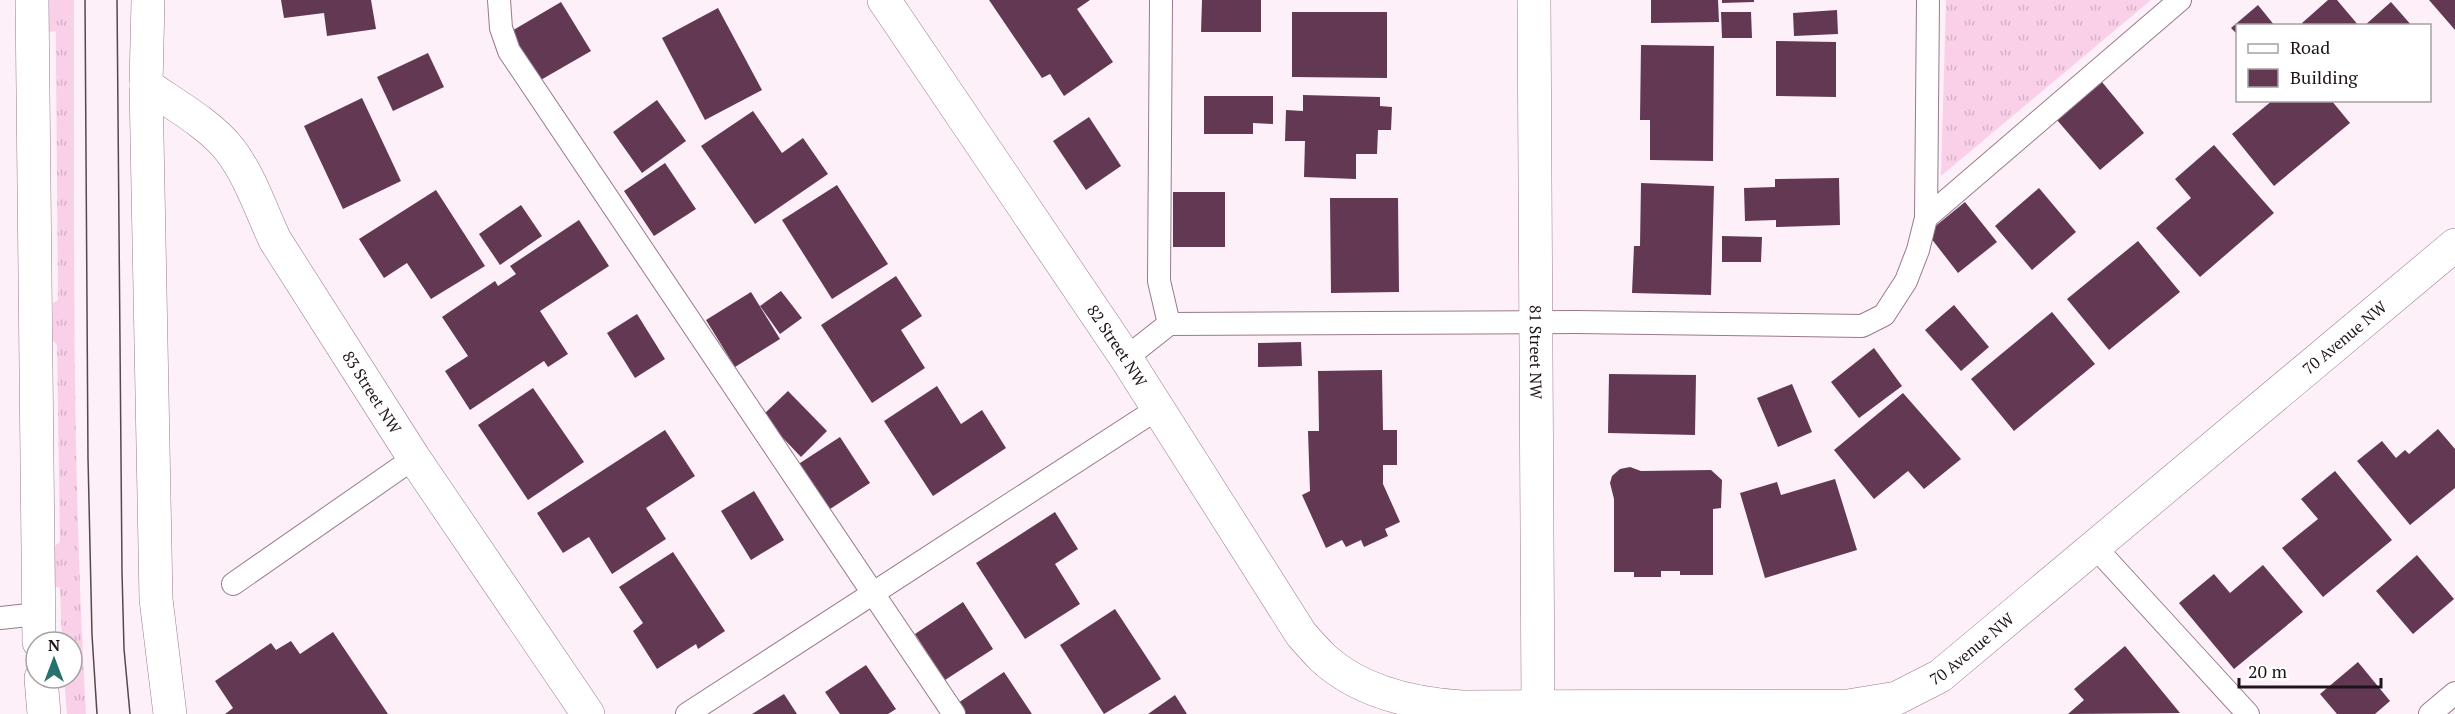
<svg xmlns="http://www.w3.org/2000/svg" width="2455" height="714" font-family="'PT Serif',serif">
  <defs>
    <pattern id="grass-tufts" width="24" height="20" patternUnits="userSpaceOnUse" patternTransform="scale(1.5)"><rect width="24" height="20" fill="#f9d0e8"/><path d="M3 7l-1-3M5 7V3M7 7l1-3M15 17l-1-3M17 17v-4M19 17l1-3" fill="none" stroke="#d5b2c6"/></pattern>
  </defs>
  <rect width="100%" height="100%" fill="#fef0f8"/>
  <g fill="url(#grass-tufts)">
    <path d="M 49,0 L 74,0 C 74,238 72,476 86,714 L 67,714 L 64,678 L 72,678 L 72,642 L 62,642 L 60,588 L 54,586 L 53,547 L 60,542 L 57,345 L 53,341 L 53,303 L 58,300 L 56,62 L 56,31 L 49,32 Z"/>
    <path d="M 1946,0 L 2151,0 L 1941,176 Z"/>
  </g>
  <g fill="#623853">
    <path d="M 281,0 L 371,0 L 376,29 L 327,36 L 324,13 L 284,18 Z"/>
    <path d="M 989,0 L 1090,0 L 1077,9 L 1113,62 L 1064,96 L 1050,74 L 1042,78 Z"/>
    <path d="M 1202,0 L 1261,0 L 1261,32 L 1201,32 Z"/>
    <path d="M 1651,0 L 1718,0 L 1719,22 L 1651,23 Z"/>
    <path d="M 1722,0 L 1754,0 L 1754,2 L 1722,3 Z"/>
    <path d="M 2328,0 L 2337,0 L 2359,26 L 2304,26 L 2302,23 Z"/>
    <path d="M 2429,0 L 2455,0 L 2455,30 Z"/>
    <path d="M 561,2 L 591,51 L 539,81 L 510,32 Z"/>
    <path d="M 2391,2 L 2412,26 L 2364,26 Z"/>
    <path d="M 2258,5 L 2275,26 L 2238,26 L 2238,35 L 2231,28 Z"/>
    <path d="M 718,8 L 762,90 L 705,120 L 662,38 Z"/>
    <path d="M 1837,10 L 1838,34 L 1794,36 L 1793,13 Z"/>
    <path d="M 1292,12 L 1387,12 L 1387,78 L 1292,77 Z"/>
    <path d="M 1721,12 L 1751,12 L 1752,38 L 1722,38 Z"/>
    <path d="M 1776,41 L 1836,42 L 1836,97 L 1776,96 Z"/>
    <path d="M 1641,45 L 1714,46 L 1713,161 L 1650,160 L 1650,120 L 1640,120 Z"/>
    <path d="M 428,53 L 444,87 L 393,111 L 377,77 Z"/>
    <path d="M 2102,82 L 2144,133 L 2100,170 L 2057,120 Z"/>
    <path d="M 1303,95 L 1380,97 L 1380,106 L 1392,107 L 1391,130 L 1378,130 L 1377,154 L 1356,154 L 1356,179 L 1304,177 L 1305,141 L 1285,141 L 1286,110 L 1303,111 Z"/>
    <path d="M 1204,96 L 1273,96 L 1273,124 L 1253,123 L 1253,134 L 1204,134 Z"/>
    <path d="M 362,98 L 401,181 L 343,209 L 304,126 Z"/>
    <path d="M 657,100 L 686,141 L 642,173 L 613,132 Z"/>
    <path d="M 2273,100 L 2331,100 L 2350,123 L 2274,186 L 2232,134 Z"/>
    <path d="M 753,111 L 782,153 L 803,138 L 828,174 L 755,224 L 701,146 Z"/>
    <path d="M 1089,117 L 1121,166 L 1086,190 L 1053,141 Z"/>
    <path d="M 2214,145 L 2274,213 L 2200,277 L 2156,228 L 2191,198 L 2175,179 Z"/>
    <path d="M 665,163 L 696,209 L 654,236 L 624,191 Z"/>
    <path d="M 1839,178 L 1840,225 L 1776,227 L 1776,220 L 1745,221 L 1744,188 L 1775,187 L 1775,179 Z"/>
    <path d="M 1641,183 L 1714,186 L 1711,295 L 1632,293 L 1634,246 L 1640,246 Z"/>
    <path d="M 837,185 L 888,264 L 832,299 L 782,220 Z"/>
    <path d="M 2039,188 L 2076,232 L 2032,270 L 1995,226 Z"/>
    <path d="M 436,190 L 485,266 L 431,299 L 407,263 L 384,278 L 359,239 Z"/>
    <rect x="1173" y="192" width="52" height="55"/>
    <path d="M 1330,198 L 1398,198 L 1399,292 L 1331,293 Z"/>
    <path d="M 1965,202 L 1997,242 L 1958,273 L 1927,233 Z"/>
    <path d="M 521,205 L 542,236 L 500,265 L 479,234 Z"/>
    <path d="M 579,220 L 609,266 L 540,311 L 568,354 L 548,367 L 544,361 L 470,410 L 445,371 L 468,356 L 442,317 L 495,281 L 498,286 L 516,274 L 510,266 Z"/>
    <path d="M 1722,236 L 1762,237 L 1761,262 L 1722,262 Z"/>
    <path d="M 2138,241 L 2180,292 L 2109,350 L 2067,299 Z"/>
    <path d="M 896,276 L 922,316 L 901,330 L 925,368 L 872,403 L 821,325 Z"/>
    <path d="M 781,291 L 802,318 L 780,334 L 760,306 Z"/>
    <path d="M 751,292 L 780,339 L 735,367 L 706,320 Z"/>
    <path d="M 1954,305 L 1989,347 L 1961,371 L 1925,330 Z"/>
    <path d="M 2052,312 L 2095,364 L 2014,431 L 1971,379 Z"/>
    <path d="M 637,314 L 665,359 L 635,378 L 607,333 Z"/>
    <path d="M 1301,342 L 1302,366 L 1258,367 L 1258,343 Z"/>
    <path d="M 1874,348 L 1902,386 L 1859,418 L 1831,382 Z"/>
    <path d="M 1382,370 L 1383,430 L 1397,430 L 1397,465 L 1383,465 L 1383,484 L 1400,522 L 1385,529 L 1388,536 L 1364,547 L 1361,540 L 1346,547 L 1342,540 L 1326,548 L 1302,495 L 1310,491 L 1308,431 L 1319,431 L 1318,371 Z"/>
    <path d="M 1609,374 L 1696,375 L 1695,435 L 1608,433 Z"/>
    <path d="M 1792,384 L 1812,432 L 1778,447 L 1757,398 Z"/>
    <path d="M 937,386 L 961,424 L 982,410 L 1006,448 L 933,496 L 884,421 Z"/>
    <path d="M 533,388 L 584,462 L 528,500 L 478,425 Z"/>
    <path d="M 788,391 L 827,431 L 801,457 L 762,416 Z"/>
    <path d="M 1903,393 L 1961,459 L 1924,489 L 1908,471 L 1874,499 L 1834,450 Z"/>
    <path d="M 2438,429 L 2455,449 L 2455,488 L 2410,525 L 2357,461 L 2382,441 L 2396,458 L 2405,450 L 2409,454 Z"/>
    <path d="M 665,430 L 695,476 L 646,508 L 666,539 L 612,574 L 589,537 L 563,553 L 537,513 Z"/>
    <path d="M 840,437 L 870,483 L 827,511 L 797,465 Z"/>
    <path d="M 1630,467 L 1641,471 L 1711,470 L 1722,480 L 1721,508 L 1713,509 L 1713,575 L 1680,575 L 1680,571 L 1661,571 L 1661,577 L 1634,577 L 1634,572 L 1614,572 L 1614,499 L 1610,483 L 1612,476 L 1620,469 Z"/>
    <path d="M 2335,471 L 2392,540 L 2323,597 L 2282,548 L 2318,519 L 2301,499 Z"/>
    <path d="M 1835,479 L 1857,550 L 1765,578 L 1740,493 L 1777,482 L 1781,495 Z"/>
    <path d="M 754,491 L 784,540 L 751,560 L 721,511 Z"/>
    <path d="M 1055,512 L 1078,549 L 1055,564 L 1080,604 L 1025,639 L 976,563 Z"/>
    <path d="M 673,552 L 725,631 L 698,649 L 696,644 L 657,669 L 633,631 L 643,623 L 619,587 Z"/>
    <path d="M 2417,555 L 2454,599 L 2413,634 L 2376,591 Z"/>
    <path d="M 2263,565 L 2303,612 L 2234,669 L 2179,603 L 2214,574 L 2230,593 Z"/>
    <path d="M 963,602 L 993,649 L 945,680 L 915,634 Z"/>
    <path d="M 1115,609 L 1161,679 L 1104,714 L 1060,645 Z"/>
    <path d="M 333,632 L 388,714 L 225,714 L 233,708 L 215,681 L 271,643 L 276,650 L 291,641 L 300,654 Z"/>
    <path d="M 2125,646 L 2180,713 L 2068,714 L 2084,700 L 2074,689 Z"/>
    <path d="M 2358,662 L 2390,701 L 2375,714 L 2337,714 L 2320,694 Z"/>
    <path d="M 866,665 L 896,709 L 888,714 L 840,714 L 825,692 Z"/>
    <path d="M 1004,672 L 1032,714 L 961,714 L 955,705 Z"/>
    <path d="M 784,694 L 797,714 L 752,714 Z"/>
    <path d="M 1175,695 L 1187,714 L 1148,714 Z"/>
  </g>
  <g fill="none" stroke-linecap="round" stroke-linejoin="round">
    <g stroke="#987a8c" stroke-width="24">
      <g id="lane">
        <path d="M 499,0 L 501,28 L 509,51 L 954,714"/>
        <path d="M 1926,218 L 2180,0"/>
        <path d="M 1169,324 L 1576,322 L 1862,326 L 1884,315 L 1906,281 L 1918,250 L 1926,218 L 1928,0"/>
        <path d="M 1126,358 L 1169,324 L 1159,281 L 1161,0"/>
        <path d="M 2094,546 L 2248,714"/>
        <path d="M 233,584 L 414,458"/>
        <path d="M 0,618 L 38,614"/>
        <path d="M 687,714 L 1157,409"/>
        <path d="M 2430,714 L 2455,693"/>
      </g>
    </g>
    <g stroke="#987a8c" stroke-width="34">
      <g id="street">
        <path id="s1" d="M 884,0 L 1126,358 L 1301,634 C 1308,642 1315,650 1323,658 C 1360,692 1414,704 1462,707 L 1848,706 L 1897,698 L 1940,676 L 2455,245"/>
        <path id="s2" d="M 1534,0 L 1538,706"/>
        <path id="s3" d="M 146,85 C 172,103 211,125 230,150 C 250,176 261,210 275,240 L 414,458 L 588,714"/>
      </g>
    </g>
    <g stroke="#987a8c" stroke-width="34">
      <g id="secondary">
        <path d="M 32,0 L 39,642"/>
        <path d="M 148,0 L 146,85 L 156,599 L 170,714"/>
        <path d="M 41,678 L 44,714"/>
      </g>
    </g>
    <use href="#lane" stroke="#fff" stroke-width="22"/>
    <use href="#street" stroke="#fff" stroke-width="33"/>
    <use href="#secondary" stroke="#fff" stroke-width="33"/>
    <g stroke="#544950" stroke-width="1.5">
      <path d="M 85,0 L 88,458 L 92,635 L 97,714"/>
      <path d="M 117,0 L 122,572 L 124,649 L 130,714"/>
    </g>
  </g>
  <g text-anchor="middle" stroke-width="6" stroke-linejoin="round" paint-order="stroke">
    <g font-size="16" fill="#1f141b" stroke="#fff">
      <text dy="6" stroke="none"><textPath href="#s1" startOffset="1953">70 Avenue NW</textPath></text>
      <text dy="6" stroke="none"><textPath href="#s1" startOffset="417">82 Street NW</textPath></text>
      <text dy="6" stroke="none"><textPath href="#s2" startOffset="352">81 Street NW</textPath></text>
      <text dy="6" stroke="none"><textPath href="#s3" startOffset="388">83 Street NW</textPath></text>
      <text dy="6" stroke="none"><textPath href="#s1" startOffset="1467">70 Avenue NW</textPath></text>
    </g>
  </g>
  <rect x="2236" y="24" width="195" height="78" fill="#ffffff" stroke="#a5a1a4" stroke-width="1.5"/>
  <rect x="2248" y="44" width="30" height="9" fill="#ffffff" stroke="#a5a1a4" stroke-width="1.5"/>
  <text x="2290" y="54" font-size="18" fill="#1f141b">Road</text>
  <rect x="2248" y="69" width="30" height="18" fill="#623853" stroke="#a5a1a4" stroke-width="1.5"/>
  <text x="2290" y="84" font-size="18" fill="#1f141b">Building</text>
  <g transform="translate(54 660)"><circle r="28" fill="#ffffff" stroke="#a5a1a4" stroke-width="1.5"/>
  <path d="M0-4.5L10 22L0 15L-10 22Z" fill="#27716e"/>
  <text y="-9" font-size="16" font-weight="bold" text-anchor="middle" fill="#1f141b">N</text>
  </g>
  <path d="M2239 678v9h142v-9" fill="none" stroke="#1f141b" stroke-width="3"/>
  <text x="2248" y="678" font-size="18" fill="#1f141b" stroke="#ffffff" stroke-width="4.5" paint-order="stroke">20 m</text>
</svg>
